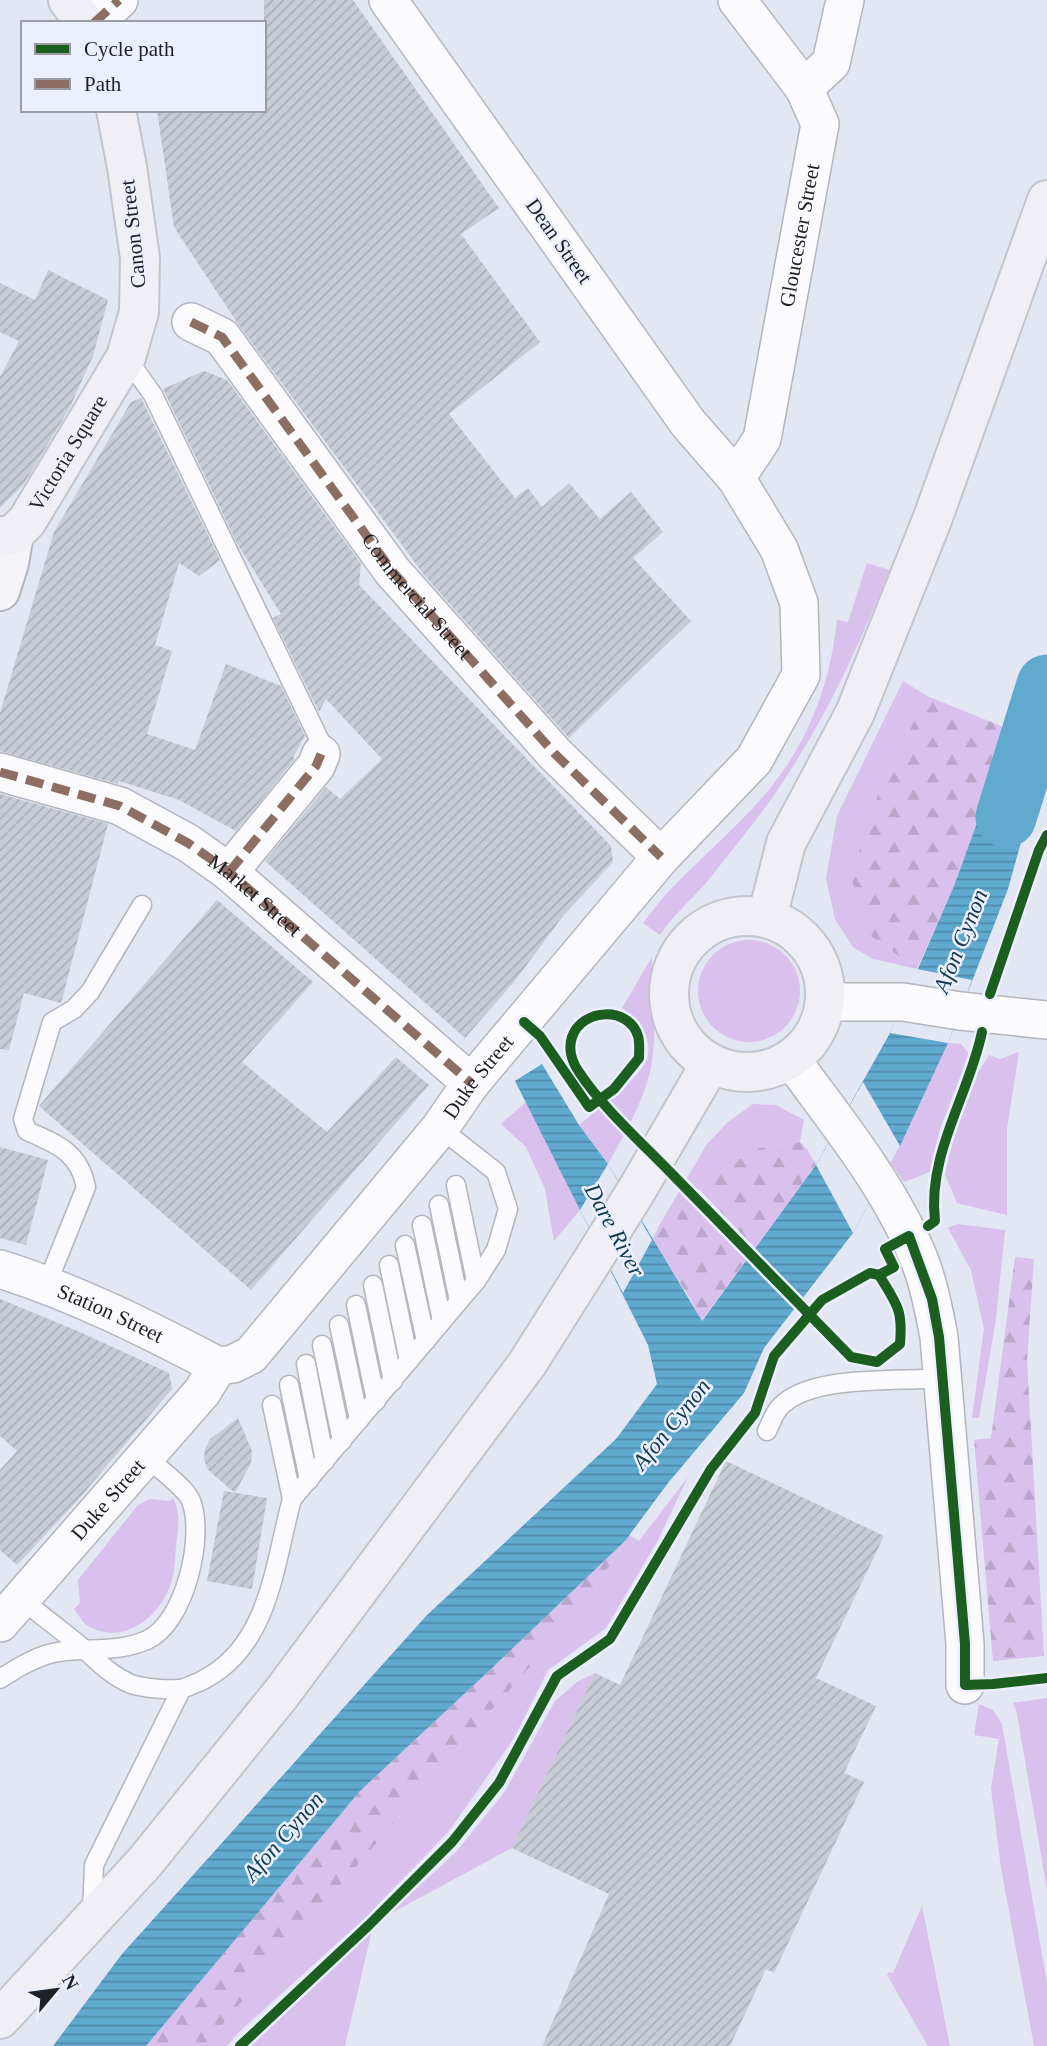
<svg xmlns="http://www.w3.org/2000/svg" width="1047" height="2046" font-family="'Times New Roman',serif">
  <defs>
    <pattern id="forest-firs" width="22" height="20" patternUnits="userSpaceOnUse" patternTransform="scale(1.75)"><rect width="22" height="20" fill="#d9c0ed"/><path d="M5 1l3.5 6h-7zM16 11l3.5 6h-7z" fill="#baa5cb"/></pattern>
    <pattern id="water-rules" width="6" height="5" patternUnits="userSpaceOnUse" patternTransform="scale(1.75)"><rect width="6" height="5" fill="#60aad0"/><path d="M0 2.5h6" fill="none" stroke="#4f8aa9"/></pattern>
    <pattern id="building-hatch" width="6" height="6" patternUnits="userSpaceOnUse" patternTransform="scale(1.75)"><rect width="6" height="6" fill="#c8ccd5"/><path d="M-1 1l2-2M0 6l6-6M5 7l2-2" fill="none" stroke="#abafb7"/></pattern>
  </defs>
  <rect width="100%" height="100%" fill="#e3e6f3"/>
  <g fill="#d9c0ed">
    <path d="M 867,563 L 890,570 C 857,650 822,727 772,798 C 751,827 728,855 706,883 C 690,901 673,915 660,935 L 643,923 C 652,912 660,900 670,890 C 706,852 750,817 781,774 C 814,728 831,675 837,620 L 848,622 Z"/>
    <path d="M 903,681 L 927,696 L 880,788 L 871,936 L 917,969 L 873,959 L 853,947 L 835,919 L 826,878 L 837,816 Z"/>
    <circle cx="749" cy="991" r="51"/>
    <path d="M 652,957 C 653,991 658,1044 649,1076 C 640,1108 624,1135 608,1164 L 579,1125 C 595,1112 641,1077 647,1059 C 654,1038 637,1019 622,1008 Z"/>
    <path d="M 948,1043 L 961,1044 L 969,1054 L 940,1129 L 930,1172 L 904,1182 L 891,1163 Z"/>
    <path d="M 1019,1052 L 1007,1129 L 1007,1215 L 957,1203 L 945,1174 L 955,1133 L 978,1073 L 989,1055 L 1000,1059 Z"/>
    <path d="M 526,1102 L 580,1210 L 554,1241 L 545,1189 L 526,1147 L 501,1124 Z"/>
    <path d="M 753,1104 L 776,1105 L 804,1120 L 800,1142 L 759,1148 L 725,1168 L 660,1224 L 707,1144 L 728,1122 Z"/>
    <path d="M 958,1224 L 1005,1230 L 996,1319 L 979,1418 L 972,1418 L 984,1329 L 971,1270 L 948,1228 Z"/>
    <path d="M 688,1477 L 657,1542 L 606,1628 L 548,1670 L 514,1738 L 449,1831 L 365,1918 L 239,2032 L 227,2046 L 205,2046 L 286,1947 L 587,1601 L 629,1535 L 639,1541 Z"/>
    <path d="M 173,1498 C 181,1511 178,1531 176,1546 C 175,1558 175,1572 171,1583 C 161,1616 122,1648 87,1625 C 82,1622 78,1614 74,1609 L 80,1603 L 78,1580 L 138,1505 L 150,1499 L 169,1501 Z"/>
    <path d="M 595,1673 L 512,1848 L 388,1915 L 456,1852 L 504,1793 L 555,1701 L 577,1682 Z"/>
    <path d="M 1047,1698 L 1047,1890 L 1017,1714 L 1013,1703 Z"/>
    <path d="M 979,1704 L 993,1710 L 1002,1724 L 1047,1983 L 1047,2046 L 1034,2046 L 1001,1868 L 991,1788 L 999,1739 L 974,1735 Z"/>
    <path d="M 922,1906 L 950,2046 L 928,2046 L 887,1975 L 889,1972 L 893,1973 Z"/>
    <path d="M 372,1930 L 345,2046 L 251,2046 L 254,2042 Z"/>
  </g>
  <g fill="url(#forest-firs)">
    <path d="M 927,696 L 1011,730 L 954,886 L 917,969 L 871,936 L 851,877 L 880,788 Z"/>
    <path d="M 800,1142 L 807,1149 L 816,1165 L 755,1248 L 700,1190 L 725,1168 L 759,1148 Z"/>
    <path d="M 690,1198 L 747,1259 L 701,1321 L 691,1300 L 652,1240 L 660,1224 Z"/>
    <path d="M 1015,1257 L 1034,1259 L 1027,1361 L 1044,1656 L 993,1661 L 974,1440 L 991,1438 Z"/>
    <path d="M 625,1541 L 587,1601 L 286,1947 L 205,2046 L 146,2046 L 360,1791 L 491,1669 Z"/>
  </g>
  <path fill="url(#water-rules)" d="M 1011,730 L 1047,740 L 1047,749 L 1008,889 L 948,1043 L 900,1146 L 853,1233 L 764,1348 L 744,1393 L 668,1483 L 625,1541 L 491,1669 L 360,1791 L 146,2046 L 53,2046 L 122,1954 L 427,1615 L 616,1439 L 657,1384 L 648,1345 L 515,1081 L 542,1064 L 579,1125 L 608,1164 L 702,1321 L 816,1165 L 890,1033 L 954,886 Z"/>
  <g fill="#e3e6f3">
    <path d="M 917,969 L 972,980 L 948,1043 L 890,1033 Z"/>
    <path d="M 863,1082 L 900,1146 L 853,1233 L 816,1165 Z"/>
    <path d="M 608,1164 L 652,1240 L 623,1293 L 580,1210 Z"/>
  </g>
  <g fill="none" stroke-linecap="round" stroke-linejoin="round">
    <path stroke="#60aad0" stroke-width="61" d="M 1006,817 L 1047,685"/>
  </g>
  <g fill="url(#building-hatch)">
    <path d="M 264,0 L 353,0 L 499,208 L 461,234 L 540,342 L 449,414 L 515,498 L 528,488 L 542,507 L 569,483 L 600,519 L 631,492 L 663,532 L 633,558 L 691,621 L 569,738 L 425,576 L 238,324 L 174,227 L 157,110 L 264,110 Z"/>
    <path d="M 48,270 L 108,300 L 93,356 L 69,409 L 24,484 L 0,508 L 0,377 L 19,341 L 0,332 L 0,283 L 35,300 Z"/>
    <path d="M 204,371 L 227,380 L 361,564 L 359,585 L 611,846 L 613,862 L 563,916 L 514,982 L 465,1038 L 265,861 L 326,787 L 340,799 L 382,759 L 326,699 L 319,712 L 273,618 L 281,614 L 238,545 L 163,389 Z"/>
    <path d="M 141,398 L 220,560 L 199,576 L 179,563 L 155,645 L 172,651 L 147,734 L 195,750 L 226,664 L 281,686 L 305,736 L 293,757 L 295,759 L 236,831 L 179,800 L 119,781 L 118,784 L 0,751 L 0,713 L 54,532 L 131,402 Z"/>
    <path d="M 0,794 L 108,824 L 61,1003 L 24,993 L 9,1050 L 0,1049 Z"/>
    <path d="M 217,900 L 313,982 L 242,1062 L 327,1132 L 396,1057 L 429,1085 L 251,1290 L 39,1106 Z"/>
    <path d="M 0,1147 L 48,1160 L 26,1245 L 0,1238 Z"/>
    <path d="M 0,1299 L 80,1332 L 169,1373 L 172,1389 L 77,1501 L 17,1565 L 0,1550 L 0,1470 L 17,1451 L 0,1436 Z"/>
    <path d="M 238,1418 L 252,1451 L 251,1463 L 235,1493 L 208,1470 L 204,1460 L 205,1449 L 210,1439 Z"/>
    <path d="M 726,1461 L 884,1536 L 816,1678 L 876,1706 L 844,1773 L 864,1782 L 774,1973 L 766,1969 L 730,2046 L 542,2046 L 609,1894 L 512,1848 L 595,1673 L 620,1685 Z"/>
    <path d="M 224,1491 L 267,1498 L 252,1589 L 207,1581 Z"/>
  </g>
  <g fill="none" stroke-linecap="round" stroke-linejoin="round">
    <g stroke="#b3b5bf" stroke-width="21">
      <g id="lane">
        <path d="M 126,357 L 153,395 L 321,743 L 321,754"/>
        <path d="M 456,1185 L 476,1281"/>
        <path d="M 439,1205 L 459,1301"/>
        <path d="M 422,1225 L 442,1321"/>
        <path d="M 405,1245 L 426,1341"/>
        <path d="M 389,1265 L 409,1361"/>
        <path d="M 47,1284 L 86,1187 C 79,1152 57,1144 27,1131 L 23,1119 L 52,1022 L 74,1009 L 90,992 L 142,905"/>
        <path d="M 373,1285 L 393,1381"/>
        <path d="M 356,1305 L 376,1401"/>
        <path d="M 339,1325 L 359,1420"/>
        <path d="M 322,1345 L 342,1441"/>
        <path d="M 306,1364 L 325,1461"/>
        <path d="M 289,1385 L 309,1480"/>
        <path d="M 272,1405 L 292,1499"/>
        <path d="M 767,1431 C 771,1423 774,1413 780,1407 C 810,1374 899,1382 942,1378"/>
        <path d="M 21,1599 C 42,1616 64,1632 84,1649 C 99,1663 112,1676 131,1684 C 143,1688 166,1690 179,1689 C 185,1689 193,1684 199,1682 C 270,1649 274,1564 292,1499 L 476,1281 L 496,1250 L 508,1209 L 496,1172 L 440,1128"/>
        <path d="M 0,1679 C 17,1668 38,1655 58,1652 C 88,1647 118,1653 147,1640 C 185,1623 205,1536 191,1501 C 186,1487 157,1468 146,1456"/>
        <path d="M 92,1913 L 94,1865 L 181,1690"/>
      </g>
    </g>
    <g stroke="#b3b5bf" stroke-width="40">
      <g id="street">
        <path d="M 94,23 L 119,0"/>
        <path d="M 804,88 L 831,63 L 845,0"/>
        <path d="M 191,322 L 222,337 L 393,572 L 555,754 L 661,857"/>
        <path id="s1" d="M 736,478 L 762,439 L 820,124 L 804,88 L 737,0"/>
        <path d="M 0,772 L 120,806 L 188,843 L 229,872 L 471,1083"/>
        <path d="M 229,872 L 316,766 L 321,754"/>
        <path d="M 825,1002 L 903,1002 L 960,1011 L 1047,1020"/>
        <path d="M 791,1059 C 836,1121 890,1186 919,1259 C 929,1284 934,1311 939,1337 L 965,1644 L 965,1685"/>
        <path id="s2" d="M 0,1269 C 76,1293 148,1329 218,1366"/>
        <path id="s3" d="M 0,1623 L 202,1392 L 218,1366 L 233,1364 L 251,1355 L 440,1128 L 471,1083 L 661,857 L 754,760 L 801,675 L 799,603 L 779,549 L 736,478 L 688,423 L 388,0"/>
      </g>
    </g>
    <g stroke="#b3b5bf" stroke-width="42">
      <path id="secondary" d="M 0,591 L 9,563 L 14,534"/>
    </g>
    <g stroke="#c3c5cc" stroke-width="42">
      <g id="primary">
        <path d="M 68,0 L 85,23"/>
        <path id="s4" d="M 0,537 L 14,534 L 27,521 L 126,357 L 139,312 L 140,258 L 127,167 L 116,110"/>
        <circle cx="747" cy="994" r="78"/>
        <path d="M 767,918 L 786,843 L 855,713 L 932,520 L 1047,200"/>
        <path d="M 0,2019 L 145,1862 L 281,1694 L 527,1364 L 635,1193 L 711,1063"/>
      </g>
    </g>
    <use href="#lane" stroke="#fbfbfd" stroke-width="18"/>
    <use href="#street" stroke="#fbfbfd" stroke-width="37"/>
    <use href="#secondary" stroke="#f5f5f9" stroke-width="38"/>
    <use href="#primary" stroke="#f0eff6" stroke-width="38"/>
    <g stroke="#8d6e63" stroke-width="9" stroke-dasharray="18 9" stroke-linecap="butt">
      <path d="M 94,23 L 119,0"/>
      <path id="s5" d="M 191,322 L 222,337 L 393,572 L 555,754 L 661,857"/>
      <path id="s6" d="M 0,772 L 120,806 L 188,843 L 229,872 L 471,1083"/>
      <path d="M 229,872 L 316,766 L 321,754"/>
    </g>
    <g stroke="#ecf0fe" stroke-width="15">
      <g id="cycleway">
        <path d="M 990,994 L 1039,850 L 1047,835"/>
        <path d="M 524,1022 L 540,1036 L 589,1107 L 592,1105 L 614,1089 L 639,1058 C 639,1051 640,1042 638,1036 C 629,1006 582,1008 572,1037 C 568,1049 572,1062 579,1072 C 601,1106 643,1144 672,1174 C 732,1235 792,1296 851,1357 L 877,1362 L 900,1344 C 903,1309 897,1305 879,1275"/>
        <path d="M 928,1226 L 935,1221 C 927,1154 969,1095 982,1032"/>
        <path d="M 240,2046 L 369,1925 L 452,1842 L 499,1783 L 557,1676 L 610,1639 L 711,1469 L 755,1413 L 774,1356 L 822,1300 L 870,1273 L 879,1275 L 894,1267 L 885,1249 L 909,1236 L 932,1299 L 939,1337 L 965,1644 L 965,1685 L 993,1684 L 1047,1678"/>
      </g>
    </g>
    <use href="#cycleway" stroke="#1b5e20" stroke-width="10"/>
  </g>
  <g text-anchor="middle" stroke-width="5" stroke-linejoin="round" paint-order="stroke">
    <g font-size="21" fill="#1e2028" stroke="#ecf0fe">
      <text transform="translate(133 234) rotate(-96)" y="7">Canon Street</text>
      <text dy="7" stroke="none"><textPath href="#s1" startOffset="254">Gloucester Street</textPath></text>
      <text transform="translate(559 241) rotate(55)" y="7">Dean Street</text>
      <text dy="7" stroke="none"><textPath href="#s4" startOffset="112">Victoria Square</textPath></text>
      <text dy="7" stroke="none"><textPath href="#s5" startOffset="359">Commercial Street</textPath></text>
      <text dy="7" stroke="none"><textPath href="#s6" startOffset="287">Market Street</textPath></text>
      <text dy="7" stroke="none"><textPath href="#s3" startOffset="732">Duke Street</textPath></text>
      <text dy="7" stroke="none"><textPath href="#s2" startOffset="119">Station Street</textPath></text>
      <text dy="7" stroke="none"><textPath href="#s3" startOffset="164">Duke Street</textPath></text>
    </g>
    <g font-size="23" font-style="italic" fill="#0e394e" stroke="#ecf0fe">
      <text transform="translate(960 941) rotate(-68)" y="8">Afon Cynon</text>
      <text transform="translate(615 1230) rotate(62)" y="8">Dare River</text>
      <text transform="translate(671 1424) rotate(-51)" y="8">Afon Cynon</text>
      <text transform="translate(283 1836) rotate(-49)" y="8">Afon Cynon</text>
    </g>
  </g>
  <rect x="21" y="21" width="245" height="91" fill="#ecf0fe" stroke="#9a9da8" stroke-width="2"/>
  <rect x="35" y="44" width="35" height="10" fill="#1b5e20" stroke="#9a9da8" stroke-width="2"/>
  <text x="84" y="56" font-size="21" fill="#1e2028">Cycle path</text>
  <rect x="35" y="79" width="35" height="10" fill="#8d6e63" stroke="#9a9da8" stroke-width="2"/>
  <text x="84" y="91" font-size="21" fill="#1e2028">Path</text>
  <g transform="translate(56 1990) rotate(61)" stroke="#ecf0fe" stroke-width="5" paint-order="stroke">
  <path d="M0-5L12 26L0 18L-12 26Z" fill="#1e2028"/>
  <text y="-10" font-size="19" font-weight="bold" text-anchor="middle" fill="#1e2028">N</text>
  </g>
</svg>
